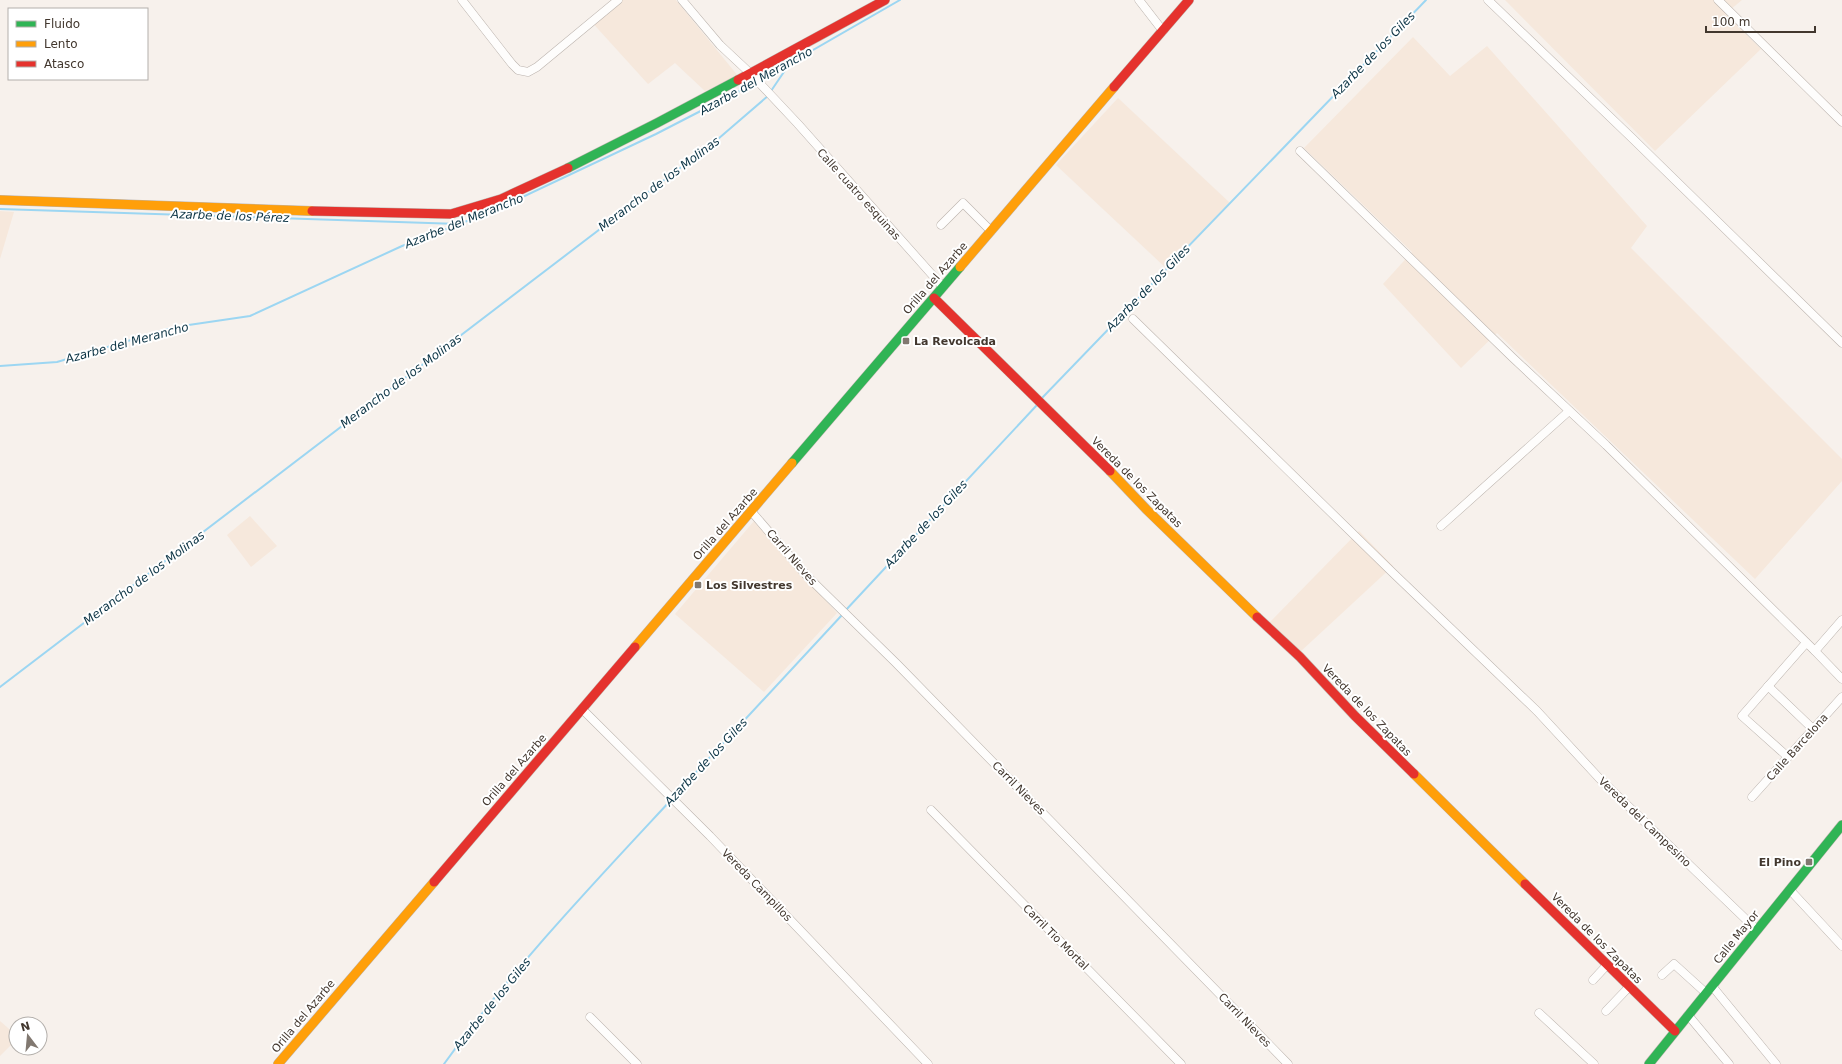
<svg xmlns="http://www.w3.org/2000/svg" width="1842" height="1064" font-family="'DejaVu Sans',sans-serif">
  <rect width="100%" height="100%" fill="#f7f1ec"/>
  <g fill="#f6e8dc">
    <path d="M 612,0 L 676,0 L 738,76 L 705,91 L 675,63 L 648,84 L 589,19 Z"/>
    <path d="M 1505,0 L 1742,0 L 1725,14 L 1761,49 L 1655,151 Z"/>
    <path d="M 1413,37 L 1450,76 L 1487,46 L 1647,226 L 1631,248 L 1842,459 L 1842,481 L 1755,579 L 1497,333 L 1461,368 L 1383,284 L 1412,252 L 1304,148 Z"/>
    <path d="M 1118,98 L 1230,203 L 1167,269 L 1056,165 Z"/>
    <path d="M 0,211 L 14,212 L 0,259 Z"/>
    <path d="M 250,516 L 277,546 L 251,567 L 227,535 Z"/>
    <path d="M 754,521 L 837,613 L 764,692 L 675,614 Z"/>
    <path d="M 1359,531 L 1393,566 L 1299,653 L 1269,623 Z"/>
    <path d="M 0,1021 L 16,1035 L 16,1040 L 0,1056 Z"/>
  </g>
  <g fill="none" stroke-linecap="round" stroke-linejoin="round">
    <g stroke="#9cd6f2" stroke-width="2">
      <path d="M 761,80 L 900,0"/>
      <path d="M 771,91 L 790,63"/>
      <path d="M 0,209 L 459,224"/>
      <path d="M 0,366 L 57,362 L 175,327 L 250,316 L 402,246 L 493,211 L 656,134 L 755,83"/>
      <path d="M 1042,398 L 1426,0"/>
      <path d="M 845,611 L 1037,405"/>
      <path d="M 0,687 L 718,139 L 769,95"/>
      <path d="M 674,796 L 842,615"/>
      <path d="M 444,1064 C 512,969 592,885 671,800"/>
    </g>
    <g stroke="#bbb3ad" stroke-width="9">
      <g id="street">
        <path d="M 462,0 L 512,64 L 518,70 L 528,72 L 537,67 L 618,0"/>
        <path d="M 682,0 L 720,45 L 751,74 L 798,124 L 943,287"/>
        <path d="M 1139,0 L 1163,31"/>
        <path d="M 1488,0 L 1633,139 L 1842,343"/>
        <path d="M 1718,0 L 1842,122"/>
        <path d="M 1300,151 L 1512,357 L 1606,445 L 1815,651"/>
        <path d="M 941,225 L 963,203 L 991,231"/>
        <path d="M 1133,319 L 1392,572 L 1537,711 L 1599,778 L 1757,930"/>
        <path d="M 751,511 L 807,576 L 896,663 L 1288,1064"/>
        <path d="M 1441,526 L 1569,411"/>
        <path d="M 1842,620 L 1815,651 L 1842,679"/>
        <path d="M 1768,686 L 1813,729"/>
        <path d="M 582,709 L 710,836 L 928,1064"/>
        <path d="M 1788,757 L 1742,716 L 1806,643"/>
        <path d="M 1752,797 L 1842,697"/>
        <path d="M 931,810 L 1181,1064"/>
        <path d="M 1790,890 L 1842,946"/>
        <path d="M 1662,975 L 1674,964 L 1706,993"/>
        <path d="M 1593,980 L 1607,965"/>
        <path d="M 1712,986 L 1776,1064"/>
        <path d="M 1606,1011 L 1629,987"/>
        <path d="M 1539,1013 L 1594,1064"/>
        <path d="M 1688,1015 L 1729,1064"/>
        <path d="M 590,1017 L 637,1064"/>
      </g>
    </g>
    <g stroke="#bbb3ad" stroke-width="10">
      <g id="fast">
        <path d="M 568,168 L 657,123 L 738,80"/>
        <path d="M 792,463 L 960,267"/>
        <path d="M 1649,1064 L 1842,825"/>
      </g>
    </g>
    <g stroke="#bbb3ad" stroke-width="10">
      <g id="slow">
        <path d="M 0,200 L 312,211"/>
        <path d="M 960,267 L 1114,87"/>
        <path d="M 1110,471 L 1147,510 L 1257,617"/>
        <path d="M 635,647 L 792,463"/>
        <path d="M 1414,774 L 1525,884"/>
        <path d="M 278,1064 L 434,882"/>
      </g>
    </g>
    <g stroke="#bbb3ad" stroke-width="10">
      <g id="jam">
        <path d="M 738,80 L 885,0"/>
        <path d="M 1114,87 L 1189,0"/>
        <path d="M 312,211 L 451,214 L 501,199 L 568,168"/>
        <path d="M 934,298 L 1110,471"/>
        <path d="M 1257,617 L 1300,657 L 1355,716 L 1414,774"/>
        <path d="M 434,882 L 635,647"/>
        <path d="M 1525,884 L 1675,1031"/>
      </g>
    </g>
    <use href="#street" stroke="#fefdfc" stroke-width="8"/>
    <use href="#fast" stroke="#30b455" stroke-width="9"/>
    <use href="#slow" stroke="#ff9f0a" stroke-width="9"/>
    <use href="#jam" stroke="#e5322d" stroke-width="9"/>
  </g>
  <g fill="#817870" stroke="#fff" stroke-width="1.5">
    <rect x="902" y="337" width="8" height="8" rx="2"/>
    <rect x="694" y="581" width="8" height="8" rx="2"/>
    <rect x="1805" y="858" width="8" height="8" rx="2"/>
  </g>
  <g text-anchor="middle" stroke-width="4" stroke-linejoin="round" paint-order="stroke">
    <g font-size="11" fill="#42372e" stroke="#fff">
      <text transform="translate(859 194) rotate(48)" y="4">Calle cuatro esquinas</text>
      <text transform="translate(935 278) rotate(-49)" y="4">Orilla del Azarbe</text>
      <text transform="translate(1137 482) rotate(45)" y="4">Vereda de los Zapatas</text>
      <text transform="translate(725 524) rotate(-49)" y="4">Orilla del Azarbe</text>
      <text transform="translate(792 557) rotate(49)" y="4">Carril Nieves</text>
      <text transform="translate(1367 710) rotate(46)" y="4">Vereda de los Zapatas</text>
      <text transform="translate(1797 747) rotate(-48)" y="4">Calle Barcelona</text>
      <text transform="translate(514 770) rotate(-49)" y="4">Orilla del Azarbe</text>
      <text transform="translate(1019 788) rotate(45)" y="4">Carril Nieves</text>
      <text transform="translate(1645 822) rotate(44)" y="4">Vereda del Campesino</text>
      <text transform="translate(757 885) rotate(46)" y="4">Vereda Campillos</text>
      <text transform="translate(1056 937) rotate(45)" y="4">Carril Tio Mortal</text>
      <text transform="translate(1736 937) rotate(-51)" y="4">Calle Mayor</text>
      <text transform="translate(1597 938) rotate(45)" y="4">Vereda de los Zapatas</text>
      <text transform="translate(303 1016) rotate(-50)" y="4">Orilla del Azarbe</text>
      <text transform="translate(1245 1020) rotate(46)" y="4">Carril Nieves</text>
    </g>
    <g font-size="11" font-weight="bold" fill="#42372e" stroke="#fff" text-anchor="start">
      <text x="914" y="345">La Revolcada</text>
      <text x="706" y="589">Los Silvestres</text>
      <text x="1801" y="866" text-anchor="end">El Pino</text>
    </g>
    <g font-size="12" font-style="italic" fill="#0c3445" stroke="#fff">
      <text transform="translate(1373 55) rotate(-46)" y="4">Azarbe de los Giles</text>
      <text transform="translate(756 81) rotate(-29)" y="4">Azarbe del Merancho</text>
      <text transform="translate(659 184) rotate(-37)" y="4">Merancho de los Molinas</text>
      <text transform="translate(230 216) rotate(2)" y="4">Azarbe de los Pérez</text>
      <text transform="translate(464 221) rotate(-22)" y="4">Azarbe del Merancho</text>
      <text transform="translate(1148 288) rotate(-46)" y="4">Azarbe de los Giles</text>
      <text transform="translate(127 343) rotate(-15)" y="4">Azarbe del Merancho</text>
      <text transform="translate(401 381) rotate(-37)" y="4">Merancho de los Molinas</text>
      <text transform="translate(926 524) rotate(-47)" y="4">Azarbe de los Giles</text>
      <text transform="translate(144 578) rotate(-37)" y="4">Merancho de los Molinas</text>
      <text transform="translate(706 762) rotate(-47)" y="4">Azarbe de los Giles</text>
      <text transform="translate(492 1004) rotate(-51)" y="4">Azarbe de los Giles</text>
    </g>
  </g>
  <rect x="8" y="8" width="140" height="72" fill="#ffffff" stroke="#b3afab"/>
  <rect x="16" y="21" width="20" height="6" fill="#30b455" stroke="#b3afab"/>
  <text x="44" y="28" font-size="12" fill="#42372e">Fluido</text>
  <rect x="16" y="41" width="20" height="6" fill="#ff9f0a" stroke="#b3afab"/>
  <text x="44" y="48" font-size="12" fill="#42372e">Lento</text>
  <rect x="16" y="61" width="20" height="6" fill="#e5322d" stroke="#b3afab"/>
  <text x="44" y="68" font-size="12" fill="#42372e">Atasco</text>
  <g transform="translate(28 1036) rotate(344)"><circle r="19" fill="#ffffff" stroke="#b3afab"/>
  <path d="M0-3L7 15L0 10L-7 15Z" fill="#817870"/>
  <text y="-6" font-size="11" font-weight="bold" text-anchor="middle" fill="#42372e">N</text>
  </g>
  <path d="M1706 26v6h109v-6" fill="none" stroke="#42372e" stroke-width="2"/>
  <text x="1712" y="26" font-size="12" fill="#42372e" stroke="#ffffff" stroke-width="3" paint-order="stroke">100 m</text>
</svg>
